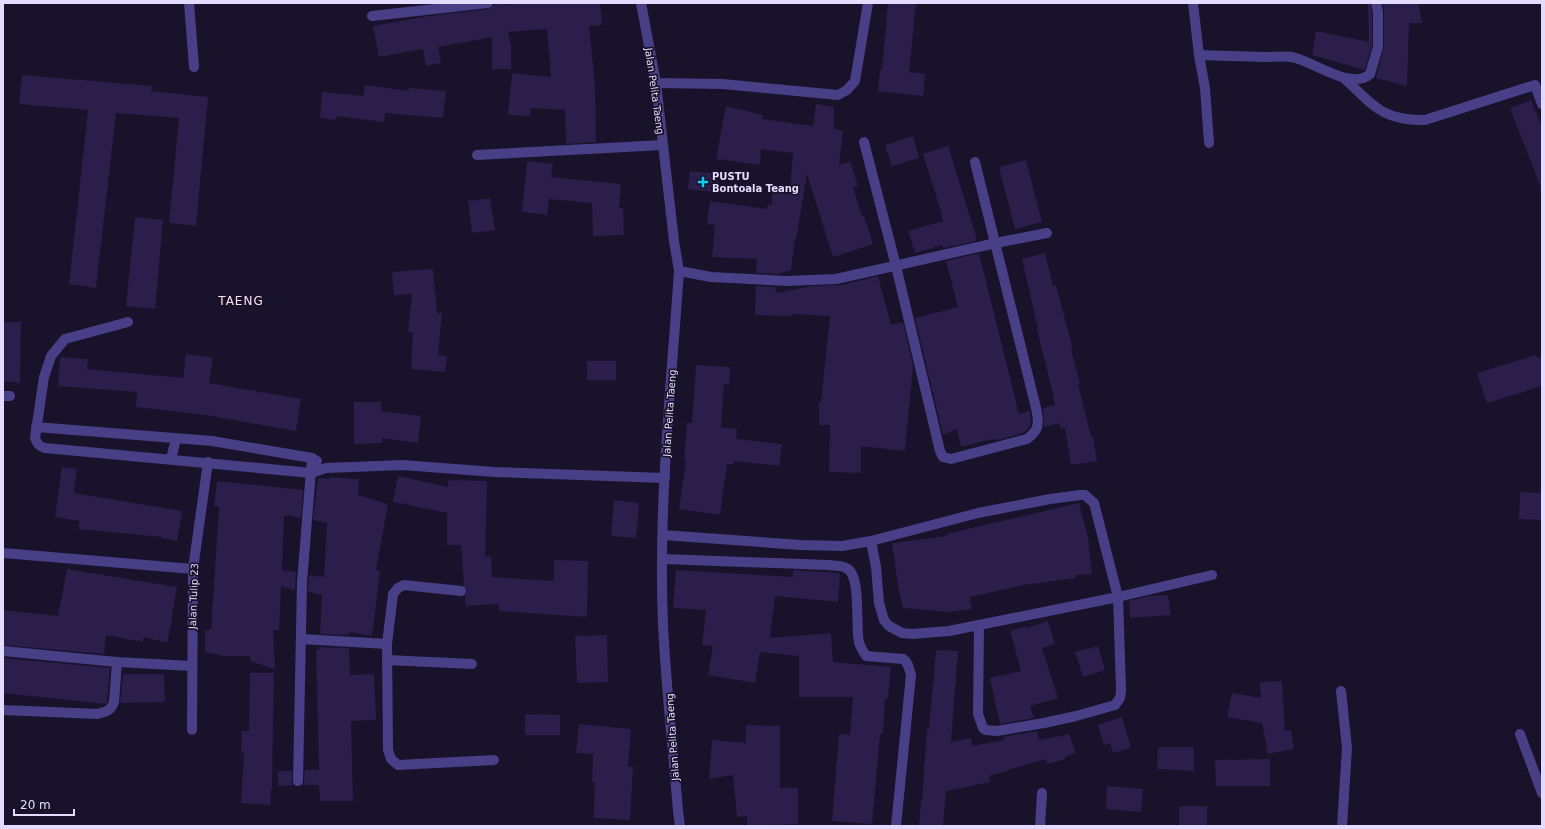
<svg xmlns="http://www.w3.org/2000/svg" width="1545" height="829" font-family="'DejaVu Sans',sans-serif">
  <rect width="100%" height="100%" fill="#18122a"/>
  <g fill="#2b1e4b">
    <path d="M 503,3 L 504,5 L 520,3 L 600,3 L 602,25 L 589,26 L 595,84 L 596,142 L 566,144 L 565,110 L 531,108 L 530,116 L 508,115 L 512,73 L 551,77 L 547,29 L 508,32 L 511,46 L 511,69 L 492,69 L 492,37 L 438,47 L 441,63 L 426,66 L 423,49 L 379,57 L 373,26 L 429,16 L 489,9 L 494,5 Z"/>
    <path d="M 888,3 L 916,3 L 909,72 L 925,74 L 923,96 L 878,91 L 880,70 L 882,70 Z"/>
    <path d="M 1368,3 L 1370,3 L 1372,13 L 1372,46 L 1365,70 L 1312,55 L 1316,31 L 1369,42 Z"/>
    <path d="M 1383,3 L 1418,3 L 1422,23 L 1409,23 L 1407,86 L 1376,78 L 1384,47 L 1384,12 Z"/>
    <path d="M 22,75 L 152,86 L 151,91 L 208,97 L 196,226 L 169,223 L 179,118 L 116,113 L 96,288 L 69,284 L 88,110 L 19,104 Z"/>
    <path d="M 365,85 L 409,91 L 409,88 L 446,91 L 443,118 L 385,113 L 384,122 L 336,116 L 336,120 L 320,118 L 322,92 L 363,96 Z"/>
    <path d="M 1531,100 L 1542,127 L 1542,188 L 1541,188 L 1510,108 Z"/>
    <path d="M 816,104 L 834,107 L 834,129 L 843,131 L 839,165 L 850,161 L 858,186 L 853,187 L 862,216 L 864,216 L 873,244 L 833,257 L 807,174 L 796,240 L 795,239 L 791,270 L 778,274 L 756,273 L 757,259 L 712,257 L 715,225 L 707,224 L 710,201 L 767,209 L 768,204 L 772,205 L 772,189 L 790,190 L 793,153 L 761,149 L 760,165 L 716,159 L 726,106 L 763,115 L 762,119 L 813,126 Z"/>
    <path d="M 913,136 L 919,158 L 892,166 L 885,145 Z"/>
    <path d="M 948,146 L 976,236 L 976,241 L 943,248 L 942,245 L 915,253 L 908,231 L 943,221 L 941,215 L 942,215 L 923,154 Z"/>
    <path d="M 1026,160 L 1042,222 L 1015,229 L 999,167 Z"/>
    <path d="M 527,161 L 553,164 L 551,177 L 621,184 L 619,208 L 623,208 L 624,235 L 593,236 L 592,203 L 549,199 L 547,215 L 522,212 Z"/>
    <path d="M 690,171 L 718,174 L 716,192 L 688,189 Z"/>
    <path d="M 490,198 L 495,230 L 472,233 L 468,201 Z"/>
    <path d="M 135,217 L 163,220 L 155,309 L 126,306 Z"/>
    <path d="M 979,253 L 1019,414 L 1030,411 L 1031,421 L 1029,428 L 1023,433 L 998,440 L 997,439 L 992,440 L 992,439 L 961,447 L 957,429 L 943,435 L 915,318 L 958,307 L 946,261 Z"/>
    <path d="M 1045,253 L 1053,286 L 1056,286 L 1073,349 L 1071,350 L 1080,384 L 1078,384 L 1091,437 L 1093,437 L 1097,461 L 1071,465 L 1065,428 L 1061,429 L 1059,423 L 1044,427 L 1043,408 L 1055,405 L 1053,398 L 1054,398 L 1037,330 L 1038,329 L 1022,259 Z"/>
    <path d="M 433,269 L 437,313 L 442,313 L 438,355 L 447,356 L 445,372 L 411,369 L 413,333 L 408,332 L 412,294 L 394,295 L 392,272 Z"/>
    <path d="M 878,276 L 891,325 L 903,322 L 913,366 L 905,451 L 861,446 L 861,473 L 829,472 L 830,425 L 819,425 L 819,402 L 821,402 L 830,316 L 791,314 L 791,316 L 755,315 L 756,286 L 775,287 L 777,293 L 812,286 L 842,285 Z"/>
    <path d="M 3,322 L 21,322 L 20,383 L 3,381 Z"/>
    <path d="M 186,354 L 213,358 L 209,383 L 301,399 L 296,431 L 205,415 L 136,407 L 137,392 L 58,386 L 60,357 L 88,359 L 87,369 L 183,378 Z"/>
    <path d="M 1536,355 L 1537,358 L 1542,357 L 1542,386 L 1487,403 L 1477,373 Z"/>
    <rect x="587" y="361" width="29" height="19"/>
    <path d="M 696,365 L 730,367 L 729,385 L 724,384 L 721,427 L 737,429 L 736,439 L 782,444 L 779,466 L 734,461 L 733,464 L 727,464 L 720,515 L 679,509 L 686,461 L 684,461 L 687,423 L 692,423 Z"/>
    <path d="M 354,402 L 381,402 L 381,411 L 421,416 L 418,443 L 382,438 L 382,443 L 354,444 Z"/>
    <path d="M 62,467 L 77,469 L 74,493 L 182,511 L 177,541 L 162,538 L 162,537 L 79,529 L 79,521 L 55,517 Z"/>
    <path d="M 398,476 L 448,487 L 448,480 L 487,481 L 485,557 L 491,556 L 492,577 L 554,581 L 554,560 L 588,561 L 587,617 L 499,611 L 499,604 L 466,606 L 465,596 L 467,591 L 464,586 L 461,545 L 447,545 L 447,513 L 393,502 Z"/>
    <path d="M 330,477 L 359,479 L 358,495 L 388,504 L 376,570 L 380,571 L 372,636 L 349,632 L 349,635 L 320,634 L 322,595 L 308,592 L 309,575 L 324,577 L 327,523 L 313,520 L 318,478 L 330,479 Z"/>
    <path d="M 217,481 L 303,490 L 301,518 L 284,515 L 282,570 L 296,572 L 295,590 L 281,586 L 279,630 L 273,630 L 275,669 L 250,661 L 250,656 L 224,656 L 205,652 L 205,630 L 211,630 L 219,507 L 214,506 Z"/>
    <path d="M 1520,492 L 1542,493 L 1542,520 L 1519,519 Z"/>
    <path d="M 614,500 L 639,503 L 636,538 L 611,536 Z"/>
    <path d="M 1079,503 L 1088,537 L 1092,574 L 1075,575 L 1076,578 L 1024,585 L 970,597 L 972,609 L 949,612 L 903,608 L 898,586 L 892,543 L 946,536 L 946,534 Z"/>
    <path d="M 67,569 L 177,587 L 171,621 L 172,621 L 167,643 L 144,637 L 143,642 L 106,635 L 104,654 L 3,645 L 3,610 L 58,616 Z"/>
    <path d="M 676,570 L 793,577 L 793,570 L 840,573 L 838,602 L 775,596 L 770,638 L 831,633 L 833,662 L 891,667 L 888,699 L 885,699 L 883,734 L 880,734 L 872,824 L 832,821 L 839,734 L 850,735 L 853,697 L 799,697 L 799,656 L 760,652 L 755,683 L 708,675 L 713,646 L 702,645 L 706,610 L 673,608 Z"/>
    <path d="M 1168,595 L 1171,615 L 1130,618 L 1129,601 L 1149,596 Z"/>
    <path d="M 1048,621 L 1055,644 L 1042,648 L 1058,698 L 1030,706 L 1034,718 L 1000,724 L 990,678 L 1021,671 L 1010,631 L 1026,626 L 1027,628 Z"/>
    <path d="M 607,635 L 608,682 L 577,683 L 575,636 Z"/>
    <path d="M 1098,646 L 1105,670 L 1083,677 L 1075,652 Z"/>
    <path d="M 319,647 L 349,648 L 350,675 L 374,674 L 376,720 L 351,721 L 353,801 L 320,801 L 319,785 L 303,785 L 304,781 L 305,770 L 319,770 L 316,650 L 319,650 Z"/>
    <path d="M 936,650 L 958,651 L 951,742 L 971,738 L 972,746 L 1004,740 L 1003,737 L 1037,731 L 1039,740 L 1069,734 L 1076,753 L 1065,757 L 1066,759 L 1047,764 L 1046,759 L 1007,770 L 1008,771 L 989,776 L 990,782 L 946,791 L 943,826 L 919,826 L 921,801 L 922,801 L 927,728 L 929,729 Z"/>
    <path d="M 3,658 L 110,668 L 107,702 L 106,704 L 3,693 Z"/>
    <path d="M 250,673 L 274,673 L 272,784 L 270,805 L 241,803 L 244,753 L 241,753 L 242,731 L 249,731 Z"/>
    <path d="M 123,674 L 164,674 L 165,702 L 120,703 Z"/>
    <path d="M 1282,681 L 1285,731 L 1291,730 L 1294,749 L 1268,754 L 1262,723 L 1227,717 L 1232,693 L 1261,698 L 1260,682 Z"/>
    <path d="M 525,714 L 560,715 L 560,735 L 525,735 Z"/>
    <path d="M 1122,717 L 1131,748 L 1113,753 L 1110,743 L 1104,745 L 1098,725 Z"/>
    <path d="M 579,724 L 631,729 L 628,767 L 633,767 L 630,820 L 594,818 L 595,782 L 592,782 L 593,754 L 576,753 Z"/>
    <path d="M 746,725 L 780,726 L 780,788 L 798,788 L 798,824 L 747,826 L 747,816 L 737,817 L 733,775 L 709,779 L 712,740 L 746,743 Z"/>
    <path d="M 1158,747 L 1194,747 L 1194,771 L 1157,769 Z"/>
    <path d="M 1270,759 L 1270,786 L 1216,786 L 1215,760 Z"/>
    <path d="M 278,771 L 292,771 L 292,781 L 293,785 L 278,786 Z"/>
    <path d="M 1107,786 L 1143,789 L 1141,812 L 1106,809 Z"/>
    <rect x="1179" y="806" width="28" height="20"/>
  </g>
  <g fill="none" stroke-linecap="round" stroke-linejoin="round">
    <path stroke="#483f87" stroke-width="10" d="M 3,710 L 97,714 C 106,712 111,711 114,702 L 117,662"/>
    <g stroke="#483f87" stroke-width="10">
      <path d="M 189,3 L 194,67"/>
      <path d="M 1193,3 L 1199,55 L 1205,88 L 1209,143"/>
      <path d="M 372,16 L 488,3"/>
      <path d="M 1199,55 C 1221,56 1242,56 1264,57 C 1273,57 1283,56 1292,57 C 1313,61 1351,91 1370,74 L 1378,47 L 1378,12 L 1376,3"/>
      <path d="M 1344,78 C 1373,105 1382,121 1425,120 L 1535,85 L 1542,104"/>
      <path d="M 656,83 L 723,84 L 838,95 L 847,90 L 855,81 L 868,3"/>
      <path d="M 864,142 L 896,266 L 940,451 L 943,457 L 951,459 L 1027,439 C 1040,430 1039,422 1036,408 L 975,162"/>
      <path d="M 477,155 L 663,145"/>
      <path d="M 679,271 L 711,277 L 787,281 L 836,279 L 996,243 L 1047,233"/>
      <path d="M 128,322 L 65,339 L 51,356 L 44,377 L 35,438 C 37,444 39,446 45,448 L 311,473 L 326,468 L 403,465 L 494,472 L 665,478"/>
      <path d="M 3,396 L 10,396"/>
      <path d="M 36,427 L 212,441 L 312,458 L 317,461"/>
      <path d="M 171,459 L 176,439"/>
      <path d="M 663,535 L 801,545 L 842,546 L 871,541 L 978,513 L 1050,499 L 1080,495 L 1085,495 L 1094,503 L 1118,597 L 1121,690 L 1120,698 L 1115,705 L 1076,716 L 1044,723 L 997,731 L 986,730 L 983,728 L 978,714 L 979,625 L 1118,597 L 1212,575"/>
      <path d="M 871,541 L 876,567 L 879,603 L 884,620 L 889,626 L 902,633 L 912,634 L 949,631 L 979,625"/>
      <path d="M 3,553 L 193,569"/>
      <path d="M 663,559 L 828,565 C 833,566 841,565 846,568 C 862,574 855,627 859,642 C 860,647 863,651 866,656 L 903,659 C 909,663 909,669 911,675 L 896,826"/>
      <path d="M 461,591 L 404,585 L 398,588 L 393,594 L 387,644 L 388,750 L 391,759 L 398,765 L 494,760"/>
      <path d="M 301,639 L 387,644"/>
      <path d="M 3,651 L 117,662 L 192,666"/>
      <path d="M 387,660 L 472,664"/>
      <path d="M 1341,691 L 1347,748 L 1342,826"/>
      <path d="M 192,730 L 193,569 L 208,462"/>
      <path d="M 1520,734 L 1542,793"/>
      <path d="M 298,781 L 302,582 L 312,458"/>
      <path d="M 1040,826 L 1042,793"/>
    </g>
    <path stroke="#483f87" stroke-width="10" d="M 641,3 L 656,83 L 674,241 L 679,271 C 671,388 658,507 663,624 C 666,687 673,749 678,811 L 680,826"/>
  </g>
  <path fill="#0fccf7" stroke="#18122a" stroke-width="1.5" d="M701 176h4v4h4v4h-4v4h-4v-4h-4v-4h4z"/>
  <g text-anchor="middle" stroke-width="3.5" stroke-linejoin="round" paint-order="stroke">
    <g font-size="10" fill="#e3dcfe" stroke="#18122a">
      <text transform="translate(655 91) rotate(82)" y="4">Jalan Pelita Taeng</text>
      <text transform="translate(669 413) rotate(-86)" y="4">Jalan Pelita Taeng</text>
      <text transform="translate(193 596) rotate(-88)" y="4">Jalan Tulip 23</text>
      <text transform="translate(672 737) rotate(-94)" y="4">Jalan Pelita Taeng</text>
    </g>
    <g font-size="10" font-weight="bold" fill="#e3dcfe" stroke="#18122a" text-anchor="start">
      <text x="712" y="180">PUSTU<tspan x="712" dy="12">Bontoala Teang</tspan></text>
    </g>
    <g font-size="12" letter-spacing="1" fill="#fedef0" stroke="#18122a">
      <text x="241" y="305">TAENG</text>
    </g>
  </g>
  <rect width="1545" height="829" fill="none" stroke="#e3dcfe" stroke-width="8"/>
  <path d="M14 809v6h60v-6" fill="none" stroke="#e3dcfe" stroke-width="2"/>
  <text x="20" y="809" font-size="12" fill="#e3dcfe" stroke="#18122a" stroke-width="3" paint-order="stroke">20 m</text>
</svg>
